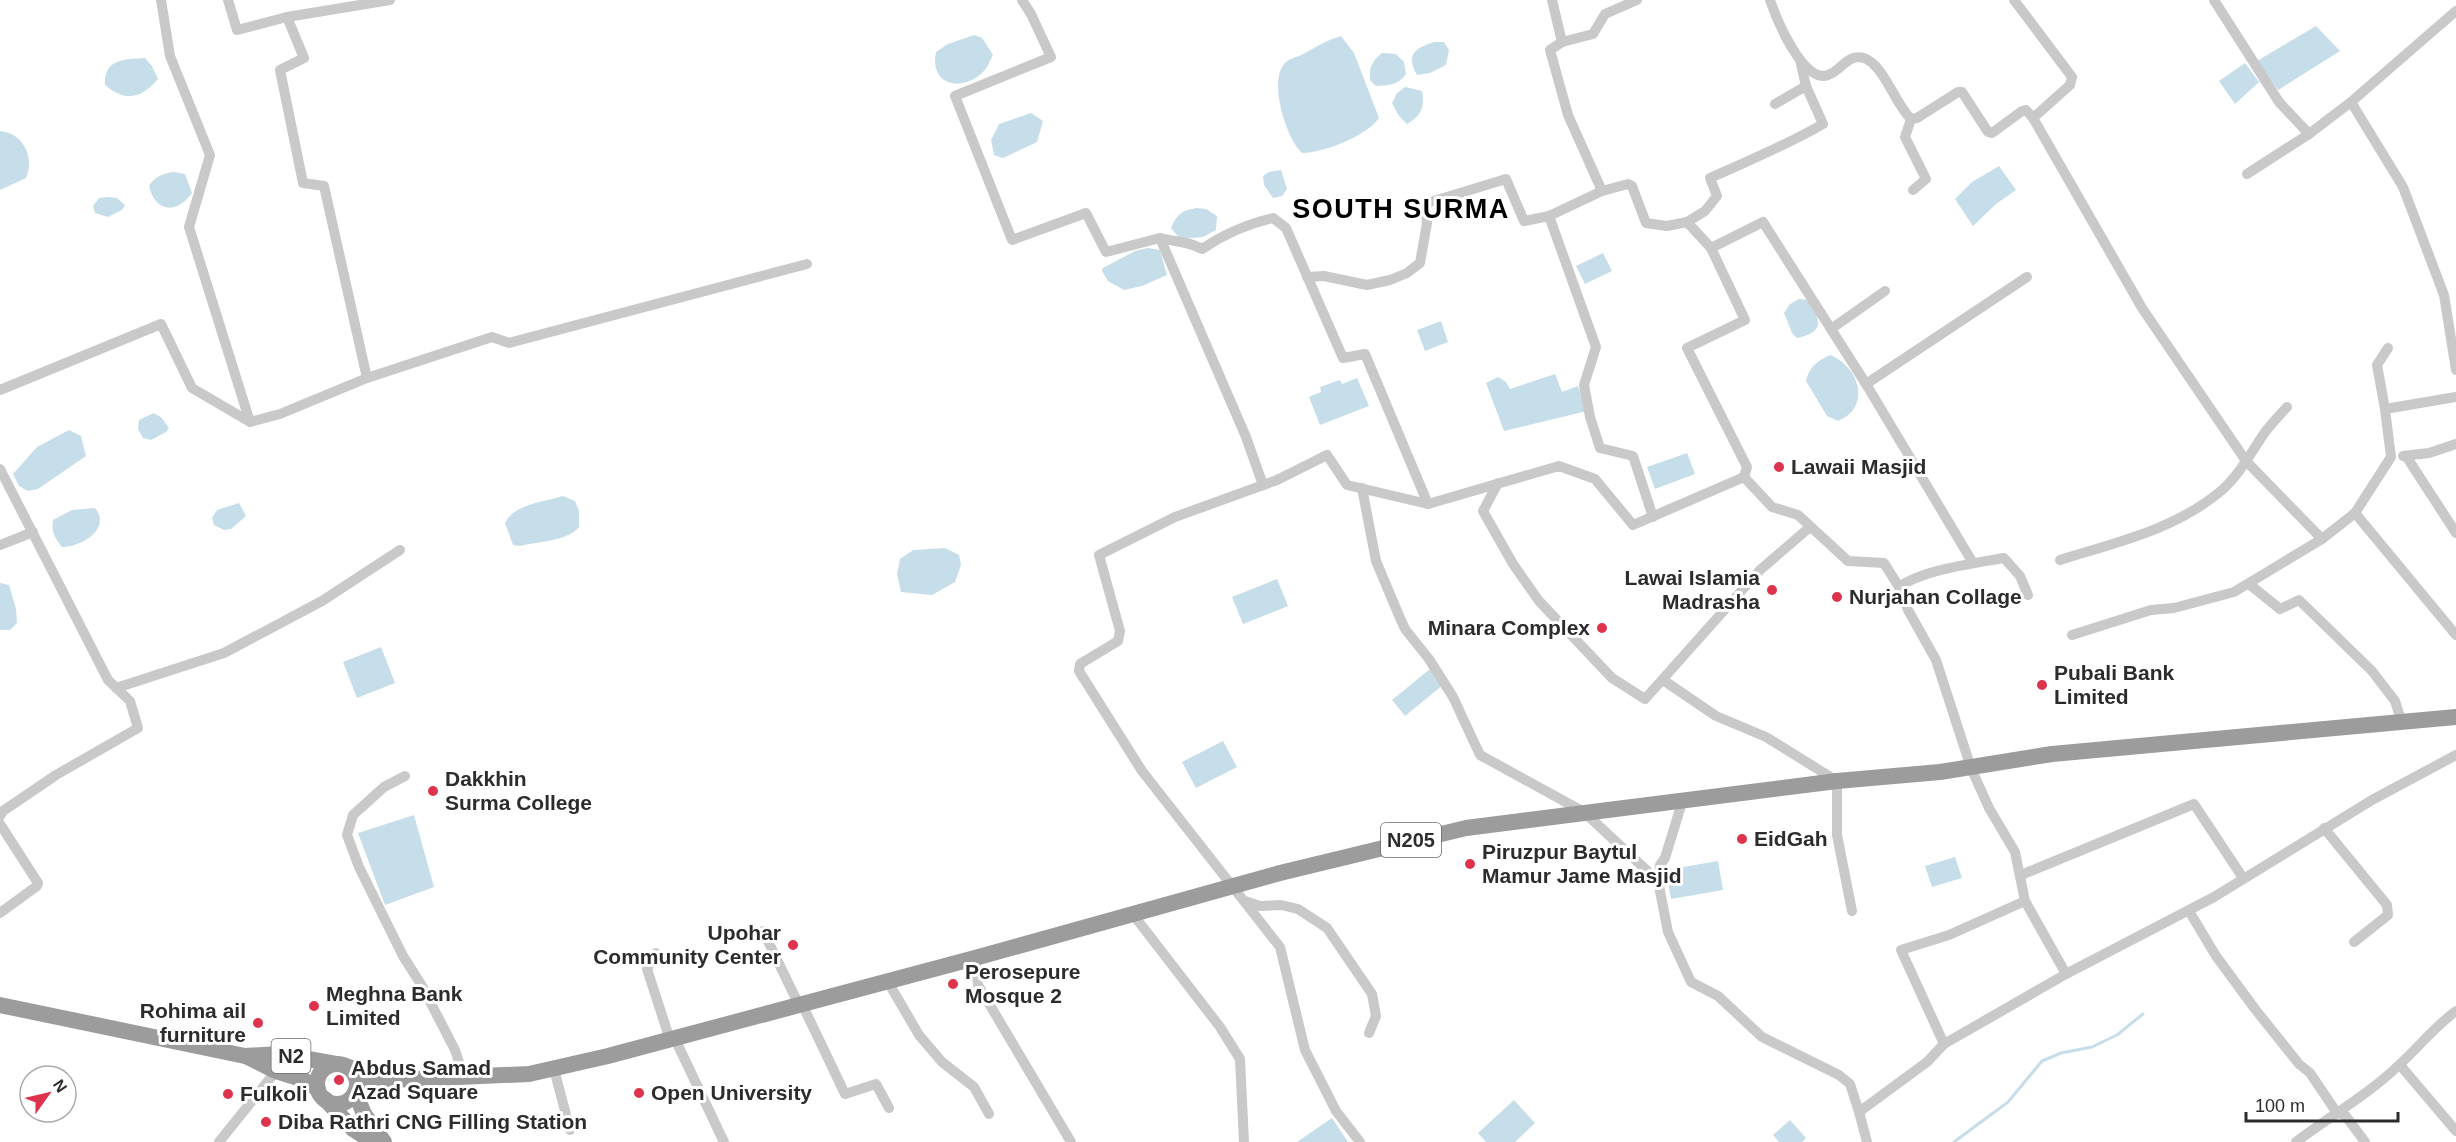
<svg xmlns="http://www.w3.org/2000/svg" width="2456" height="1142" font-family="Arial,sans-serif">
  <rect width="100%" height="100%" fill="#fff"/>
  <g fill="#c6dee9">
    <path d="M 2316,26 L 2340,51 L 2278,90 L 2257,61 Z"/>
    <path d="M 974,35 L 982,38 L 993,55 C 990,60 988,67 984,71 C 963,93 929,86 936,52 L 948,44 Z"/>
    <path d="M 1341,36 L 1354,53 L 1379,118 C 1367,136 1323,153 1302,153 C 1286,139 1267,78 1286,62 C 1290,58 1298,57 1303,54 C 1316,47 1327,40 1341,36 Z"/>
    <path d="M 1434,42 L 1444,42 L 1449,50 L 1446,65 L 1430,73 L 1417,75 C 1405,54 1416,48 1434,42 Z"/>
    <path d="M 1382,53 L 1396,54 L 1404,62 L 1406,74 C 1398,85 1390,85 1376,86 L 1370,80 C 1369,67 1372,61 1382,53 Z"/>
    <path d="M 145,58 L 152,66 L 158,79 C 141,99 125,102 105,85 C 103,59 125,59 145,58 Z"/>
    <path d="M 2245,63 L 2259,82 L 2235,104 L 2219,81 Z"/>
    <path d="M 1405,87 L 1422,91 C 1425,107 1421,116 1407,124 L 1399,116 L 1392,103 L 1397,93 Z"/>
    <path d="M 1031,113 L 1043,121 L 1037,142 L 1003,158 L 994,155 L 991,140 L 999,124 Z"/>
    <path d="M 0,131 C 23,133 35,157 26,178 L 0,190 Z"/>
    <path d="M 1999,166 L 2016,190 L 1996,204 L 1973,226 L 1955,199 L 1972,182 Z"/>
    <path d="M 1281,170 L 1287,189 L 1282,196 L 1273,198 L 1264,185 L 1263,176 L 1269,172 Z"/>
    <path d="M 174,172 L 185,174 L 192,193 C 176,215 155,212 149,186 C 155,176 164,173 174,172 Z"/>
    <path d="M 108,197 L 117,198 L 125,205 L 122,210 L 108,217 L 95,213 L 93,206 L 99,198 Z"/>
    <path d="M 1196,208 L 1206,209 L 1217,216 L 1216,230 L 1203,237 L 1180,239 L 1171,228 C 1176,215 1182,210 1196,208 Z"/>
    <path d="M 1148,248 L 1160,250 L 1167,275 L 1142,286 L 1124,290 L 1108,281 L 1102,271 L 1103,268 L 1135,251 Z"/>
    <path d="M 1603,253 L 1612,271 L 1585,284 L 1576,266 Z"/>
    <path d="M 1799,299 L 1809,300 C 1820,320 1826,332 1797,338 L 1792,333 L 1784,313 L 1790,304 Z"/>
    <path d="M 1441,321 L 1448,342 L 1425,351 L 1417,330 Z"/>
    <path d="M 1830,355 C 1859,366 1872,407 1838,421 L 1827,416 L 1806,381 C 1809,367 1817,361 1830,355 Z"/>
    <path d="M 1555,374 L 1562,392 L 1578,386 L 1587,411 L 1504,431 L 1486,383 L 1498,377 L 1506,382 L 1510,389 Z"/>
    <path d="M 1357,378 L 1369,406 L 1320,425 L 1309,397 L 1321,392 L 1320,387 L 1340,380 L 1342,384 Z"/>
    <path d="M 154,413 L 162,418 L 169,428 L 166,432 L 151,440 L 143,438 L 138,429 L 139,420 Z"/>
    <path d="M 69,430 L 81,436 L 86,456 L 38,489 L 28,491 L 19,486 L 13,474 L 37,447 Z"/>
    <path d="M 1687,453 L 1695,474 L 1655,489 L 1647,467 Z"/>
    <path d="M 563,496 L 575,501 L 579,511 L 579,527 C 566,542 539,541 520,546 L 513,545 L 505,523 C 514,504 544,502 563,496 Z"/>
    <path d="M 239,503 L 246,516 L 231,529 L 224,530 L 214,525 L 212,518 L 217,510 Z"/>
    <path d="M 95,508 C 112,529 81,547 62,547 C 55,538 51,532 53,520 L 72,510 Z"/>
    <path d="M 945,548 L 959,555 L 961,565 L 955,582 L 932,595 L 901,592 L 897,574 L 900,559 L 913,550 Z"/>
    <path d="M 1277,579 L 1288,606 L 1243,624 L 1232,597 Z"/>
    <path d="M 0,583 L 9,585 L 16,609 L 17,623 L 10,630 L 0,630 Z"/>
    <path d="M 381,647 L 395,683 L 357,698 L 343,662 Z"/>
    <path d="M 1430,669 L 1443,685 L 1405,716 L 1392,700 Z"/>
    <path d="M 1223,741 L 1237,767 L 1196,788 L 1182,762 Z"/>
    <path d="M 414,815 L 434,887 L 385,905 L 358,833 Z"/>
    <path d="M 1955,857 L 1962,878 L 1932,887 L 1925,866 Z"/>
    <path d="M 1718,861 L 1723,890 L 1671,899 L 1666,870 Z"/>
    <path d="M 1514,1100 L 1535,1123 L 1515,1142 L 1486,1142 L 1478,1133 Z"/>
    <path d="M 1332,1118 L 1348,1142 L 1297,1142 Z"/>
    <path d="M 1790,1120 L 1806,1138 L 1802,1142 L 1779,1142 L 1773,1135 Z"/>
  </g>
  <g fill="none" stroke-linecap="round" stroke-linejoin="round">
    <path stroke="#c6dee9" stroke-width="3" d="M 1954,1142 L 2008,1102 L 2042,1061 L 2061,1053 L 2092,1047 L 2117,1035 L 2143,1014"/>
    <g stroke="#c9c9c9" stroke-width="10">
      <path d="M 161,0 L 170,56 L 210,155 L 189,227 L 250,422"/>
      <path d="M 228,0 L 237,30 L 287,17 L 390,0"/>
      <path d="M 1022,0 L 1031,14 L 1051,57 L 955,96 L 1012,240 L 1086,213 L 1106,252 L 1160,238 L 1246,437 L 1263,485"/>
      <path d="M 1552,0 L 1562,42 L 1550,50 L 1568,115 L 1602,191"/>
      <path d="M 1770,0 C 1776,18 1803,84 1828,75 C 1841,71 1848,53 1864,58 C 1884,65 1895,104 1911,119 L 1917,118 L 1958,92 L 1962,92 L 1988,132 L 1992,133 L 2022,111 L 2026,110 L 2033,118"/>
      <path d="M 2014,0 L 2072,77 L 2070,85 L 2033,118 L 2142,308 L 2246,461 L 2322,539 L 2355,513 L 2456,635"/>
      <path d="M 2214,0 L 2279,102 L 2309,134 L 2351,102 L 2456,11"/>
      <path d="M 1562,42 L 1593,34 L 1605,14 L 1637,0"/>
      <path d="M 2351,102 L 2403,187 L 2444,295 L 2456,370"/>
      <path d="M 1775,104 L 1806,86"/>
      <path d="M 1911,119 L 1905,137 L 1926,179 L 1913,190"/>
      <path d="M 2247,174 L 2309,134"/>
      <path d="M 1549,216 L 1602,191 L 1628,184 L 1632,186 L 1646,223 L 1667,226 L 1687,222 L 1711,248 L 1763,222 L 1866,384 L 1973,563"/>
      <path d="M 1687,222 L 1705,211 L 1717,196 L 1710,178 C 1748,161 1787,145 1823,124 L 1806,86 L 1800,60"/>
      <path d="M 1160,238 C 1175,242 1189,241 1202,249 C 1224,234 1247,224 1273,218 L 1286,228 L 1343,358 L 1365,354 L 1428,504"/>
      <path d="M 1711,248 L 1745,320 L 1687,348 L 1747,467 L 1744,477"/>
      <path d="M 1307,277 L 1324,276 L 1367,285 L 1390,280 L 1407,273 L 1420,263 L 1427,223 L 1424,204 L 1506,179 L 1524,221 L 1549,216 L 1596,347 L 1584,385 L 1590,417 L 1600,448 L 1633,456 L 1653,517"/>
      <path d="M 1831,329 L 1885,291"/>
      <path d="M 367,378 L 492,337 L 509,343 L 807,264"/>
      <path d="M 1866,384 L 2027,277"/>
      <path d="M 0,390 L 161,324 L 192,388 L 250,422 L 280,414 L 367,378 L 324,186 L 303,183 L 280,70 L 304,58 L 287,17"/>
      <path d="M 2385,409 L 2377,365 L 2388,348"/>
      <path d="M 2403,456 L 2429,453 L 2456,444"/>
      <path d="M 2406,456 L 2456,533"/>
      <path d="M 0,469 L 108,680 L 130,701 L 138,728 L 56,775 L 3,811 L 0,816"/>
      <path d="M 1498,483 L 1483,511 L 1513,564 L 1539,601 L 1612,678 L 1645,699 L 1760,570 L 1810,527"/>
      <path d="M 1362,488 L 1376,561 L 1400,618 L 1405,629 L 1429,659 L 1453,697 L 1480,755 L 1584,812 L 1658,881 L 1668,932 L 1691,982 L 1718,996 L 1762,1037 L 1839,1075 L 1850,1084 L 1859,1112 L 1927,1062 L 1944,1044"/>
      <path d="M 2355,513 L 2391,457 L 2385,409 L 2456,397"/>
      <path d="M 0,545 L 33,532"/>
      <path d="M 2060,560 C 2117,542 2175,530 2222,490 C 2239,475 2251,453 2263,435 C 2270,425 2279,416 2287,407"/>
      <path d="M 2249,584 L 2280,609 L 2299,600 L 2372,671 L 2395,701 L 2402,723"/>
      <path d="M 1899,587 C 1922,570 1975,563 2004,558 L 2020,576 L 2028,595"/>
      <path d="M 2072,635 L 2151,610 L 2174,608 L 2234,592 L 2322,539"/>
      <path d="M 1663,680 L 1716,716 L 1766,737 L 1837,781 L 1837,835 L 1852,911"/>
      <path d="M 116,688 L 224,653 L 322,601 L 400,550"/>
      <path d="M 405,776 L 384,787 L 353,815 L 347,835 L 359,867 L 403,956 L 422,986 L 455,1050 L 464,1077"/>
      <path d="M 0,824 L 38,883 L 37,886 L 0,913"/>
      <path d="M 2324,828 L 2387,905 L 2388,915 L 2354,942"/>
      <path d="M 2021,875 L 2194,804 L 2243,878"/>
      <path d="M 1658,881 L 1660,865 L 1665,858 L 1683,799"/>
      <path d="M 1245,901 L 1260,906 L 1281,905 L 1298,909 L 1327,928 L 1372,994 L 1376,1016 L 1369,1033"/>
      <path d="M 2189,911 L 2216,956 L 2255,1009 L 2299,1064 L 2310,1073 L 2337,1113 L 2345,1115 L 2365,1142"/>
      <path d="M 1132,913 L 1220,1027 L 1240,1059 L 1244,1142"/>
      <path d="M 763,931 L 799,1005"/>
      <path d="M 656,953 L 647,969 L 670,1040"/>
      <path d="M 975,958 L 978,985 L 1071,1142"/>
      <path d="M 2066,974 L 2214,897 L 2372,800 L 2456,755"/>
      <path d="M 888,982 L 919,1035 L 942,1062 L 974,1087 L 989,1114"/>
      <path d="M 802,1004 L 845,1094 L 876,1084 L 889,1108"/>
      <path d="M 675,1039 L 724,1142"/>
      <path d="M 2400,1065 L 2456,1131"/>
      <path d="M 554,1069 L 570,1130"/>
      <path d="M 1859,1112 L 1867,1142"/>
      <path d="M 219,1142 L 276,1071"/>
      <path d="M 1360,1142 L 1336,1111 L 1305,1050 L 1280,947 L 1142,771 L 1079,671 L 1080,664 L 1118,641 L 1120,631 L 1099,555 L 1175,517 L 1277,480 L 1327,455 L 1347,485 L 1428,504 L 1559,466 L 1595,479 L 1633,525 L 1744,477 L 1772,507 L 1798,515 L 1848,561 L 1884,563 L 1899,587 L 1908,610 L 1936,660 L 1971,768 L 1989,808 L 2015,852 L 2025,901 L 1949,935 L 1901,950 L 1944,1044 L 2066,974 L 2025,901"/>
      <path d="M 2296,1142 C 2330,1116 2368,1095 2399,1065 C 2419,1047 2434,1027 2456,1011"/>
    </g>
    <g stroke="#9c9c9c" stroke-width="16">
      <path d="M 0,1005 L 245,1056 L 280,1054 L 336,1064"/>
      <path d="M 246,1056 L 276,1071 L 302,1079 L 318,1089"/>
      <circle cx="337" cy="1084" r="20"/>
      <path d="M 348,1067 L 390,1080"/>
      <path d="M 325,1099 L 353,1129 L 373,1142"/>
      <path d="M 384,1142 L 364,1114 L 355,1092 L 390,1080 L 529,1074 L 608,1056 L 975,958 L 1280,873 L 1466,828 L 1837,781 L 1940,772 L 2052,754 L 2456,717"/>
    </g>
  </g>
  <g fill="#de334c" stroke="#fff" stroke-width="2">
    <circle cx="1779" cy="467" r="6"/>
    <circle cx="1772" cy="590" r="6"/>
    <circle cx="1837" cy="597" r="6"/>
    <circle cx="1602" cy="628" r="6"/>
    <circle cx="2042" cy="685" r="6"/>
    <circle cx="433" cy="791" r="6"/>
    <circle cx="1742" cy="839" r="6"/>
    <circle cx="1470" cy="864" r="6"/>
    <circle cx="793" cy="945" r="6"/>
    <circle cx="953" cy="984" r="6"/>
    <circle cx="314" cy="1006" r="6"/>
    <circle cx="258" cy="1023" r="6"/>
    <circle cx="339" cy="1080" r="6"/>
    <circle cx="639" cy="1093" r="6"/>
    <circle cx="228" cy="1094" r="6"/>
    <circle cx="266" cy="1122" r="6"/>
  </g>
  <g text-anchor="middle" stroke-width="6" stroke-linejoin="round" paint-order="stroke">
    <g fill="#fff" stroke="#6b6b6b" stroke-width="1.5">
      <rect x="1381" y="823" width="60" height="34" rx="4.5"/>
      <rect x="271.5" y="1039" width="39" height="34" rx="4.5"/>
    </g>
    <g font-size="20" font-weight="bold" fill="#2c2c2c">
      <text x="1411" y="847">N205</text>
      <text x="291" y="1063">N2</text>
    </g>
    <g font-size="21" font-weight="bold" fill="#2c2c2c" stroke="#fff" text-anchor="start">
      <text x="1791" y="474">Lawaii Masjid</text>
      <text x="1760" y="585" text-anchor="end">Lawai Islamia<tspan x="1760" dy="24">Madrasha</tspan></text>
      <text x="1849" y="604">Nurjahan Collage</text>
      <text x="1590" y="635" text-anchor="end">Minara Complex</text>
      <text x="2054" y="680">Pubali Bank<tspan x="2054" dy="24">Limited</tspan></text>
      <text x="445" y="786">Dakkhin<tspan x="445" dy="24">Surma College</tspan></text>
      <text x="1754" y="846">EidGah</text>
      <text x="1482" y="859">Piruzpur Baytul<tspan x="1482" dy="24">Mamur Jame Masjid</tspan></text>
      <text x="781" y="940" text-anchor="end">Upohar<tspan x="781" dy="24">Community Center</tspan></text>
      <text x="965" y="979">Perosepure<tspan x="965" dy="24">Mosque 2</tspan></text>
      <text x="326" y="1001">Meghna Bank<tspan x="326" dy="24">Limited</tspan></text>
      <text x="246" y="1018" text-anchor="end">Rohima ail<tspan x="246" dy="24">furniture</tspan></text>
      <text x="351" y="1075">Abdus Samad<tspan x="351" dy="24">Azad Square</tspan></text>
      <text x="651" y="1100">Open University</text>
      <text x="240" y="1101">Fulkoli</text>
      <text x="278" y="1129">Diba Rathri CNG Filling Station</text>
    </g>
    <g font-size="27" font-weight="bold" letter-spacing="1.5" fill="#000" stroke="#fff">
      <text x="1401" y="218">SOUTH SURMA</text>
    </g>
  </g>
  <g transform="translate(48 1094) rotate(56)"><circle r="28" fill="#ffffff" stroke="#ababab" stroke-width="1.5"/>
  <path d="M0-4.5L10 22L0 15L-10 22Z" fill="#de334c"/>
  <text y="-9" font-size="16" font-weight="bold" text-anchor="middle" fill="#2c2c2c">N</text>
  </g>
  <path d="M2246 1112v9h152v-9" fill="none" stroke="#2c2c2c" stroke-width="3"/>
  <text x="2255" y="1112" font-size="18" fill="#2c2c2c" stroke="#ffffff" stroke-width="4.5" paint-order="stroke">100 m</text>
</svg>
